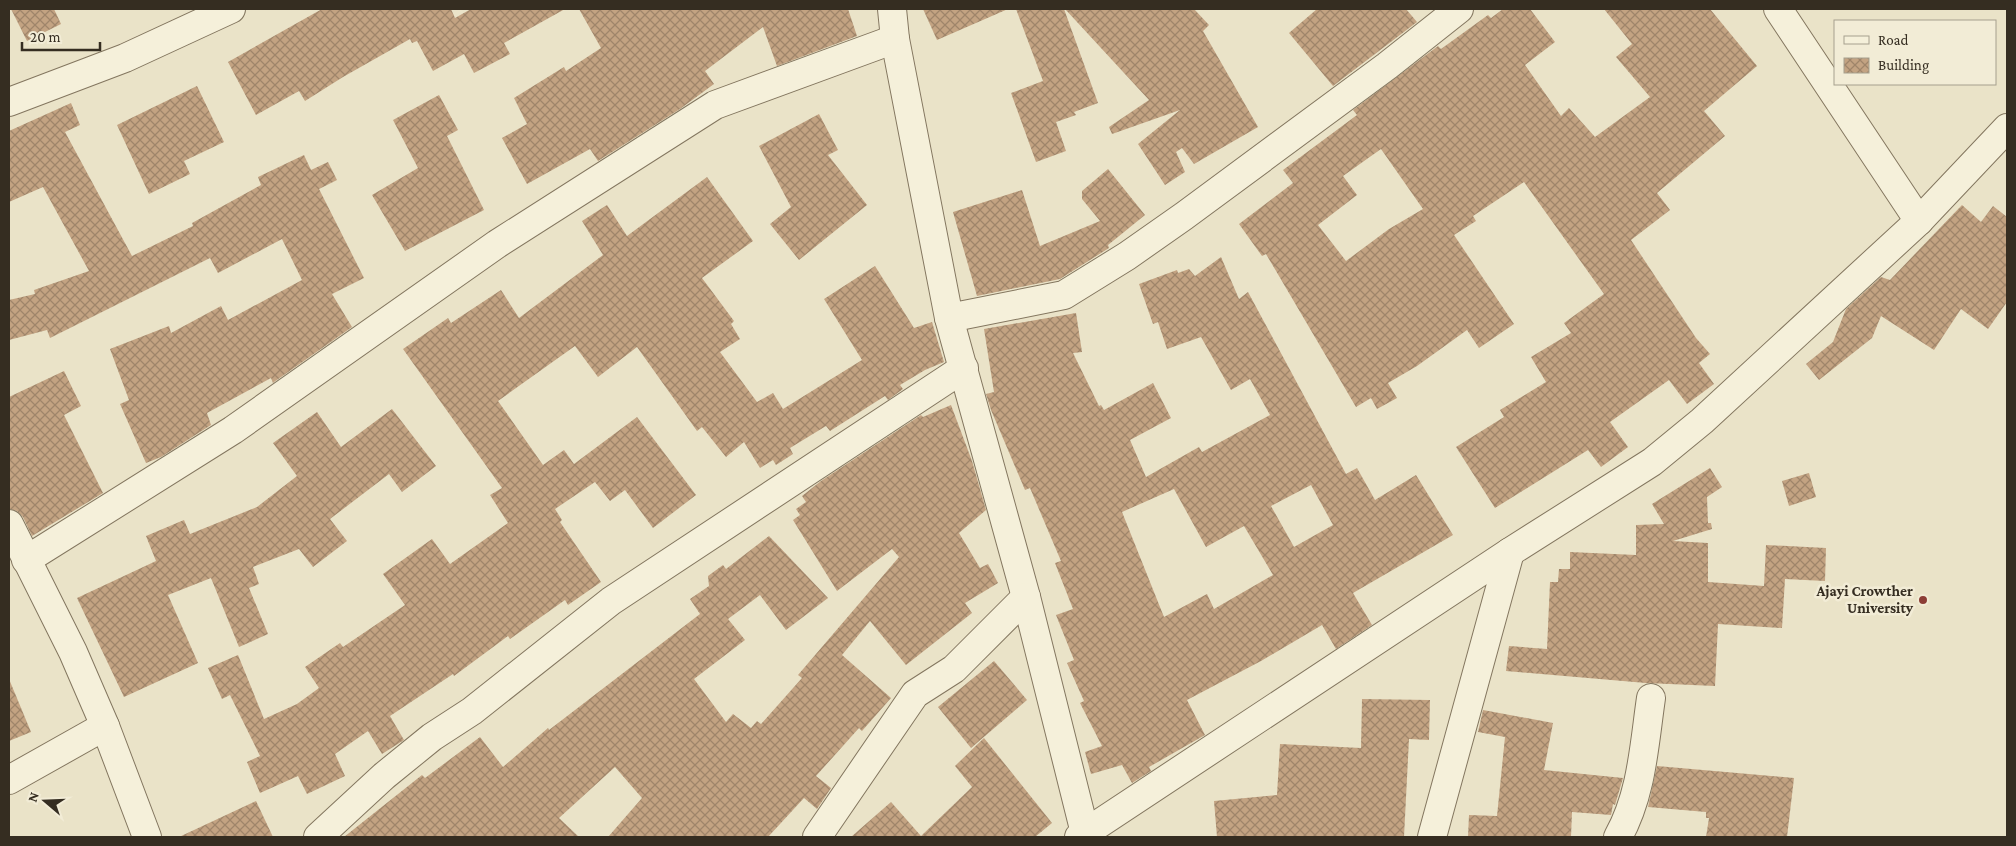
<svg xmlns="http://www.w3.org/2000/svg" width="2016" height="846" font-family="'Crimson Pro',serif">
  <defs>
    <pattern id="building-cross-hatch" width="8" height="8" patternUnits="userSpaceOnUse" patternTransform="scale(1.25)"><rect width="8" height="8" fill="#c3a382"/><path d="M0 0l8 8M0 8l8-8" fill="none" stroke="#9f856a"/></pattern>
  </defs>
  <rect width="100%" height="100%" fill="#eae3c8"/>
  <g fill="url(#building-cross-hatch)" fill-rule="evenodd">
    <path d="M 11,9 L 54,9 L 61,24 L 27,41 Z"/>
    <path d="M 322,9 L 451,9 L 455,18 L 471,9 L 565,9 L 504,43 L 510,54 L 474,73 L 464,54 L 433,71 L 417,41 L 412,43 L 410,39 L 343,77 L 305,101 L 299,91 L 256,115 L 228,62 Z"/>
    <path d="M 579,9 L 848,9 L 857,36 L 777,66 L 763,27 L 705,71 L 714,84 L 680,109 L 598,161 L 590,149 L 527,184 L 502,138 L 527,124 L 514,98 L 564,67 L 566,71 L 601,48 Z"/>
    <path d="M 923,9 L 1008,9 L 937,40 Z"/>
    <path d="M 1016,9 L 1064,9 L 1098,103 L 1074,112 L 1076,115 L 1056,122 L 1066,151 L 1036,162 L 1011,93 L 1043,81 Z"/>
    <path d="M 1065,9 L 1194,9 L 1209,25 L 1203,31 L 1258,127 L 1194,164 L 1182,148 L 1176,152 L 1185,172 L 1165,185 L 1138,144 L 1180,110 L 1112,134 L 1109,127 L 1149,100 Z"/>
    <path d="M 1317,9 L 1406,9 L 1417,22 L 1333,86 L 1289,33 Z"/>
    <path d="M 1503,9 L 1530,9 L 1555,42 L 1525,65 L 1561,116 L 1569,108 L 1595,137 L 1650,97 L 1616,57 L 1632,44 L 1604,9 L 1710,9 L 1757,66 L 1704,111 L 1725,136 L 1657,193 L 1670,210 L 1631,240 L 1696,338 L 1710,354 L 1699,363 L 1714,384 L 1687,404 L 1669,380 L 1610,422 L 1628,447 L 1601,467 L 1588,450 L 1495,508 L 1456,447 L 1504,417 L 1500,410 L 1546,382 L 1531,357 L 1571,333 L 1564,323 L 1604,294 L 1524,182 L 1473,216 L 1476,221 L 1454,235 L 1514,324 L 1479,348 L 1467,330 L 1417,366 L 1388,383 L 1397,398 L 1377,409 L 1371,398 L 1356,407 L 1266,254 L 1262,256 L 1239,224 L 1293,183 L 1283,170 L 1357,115 L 1353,110 L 1438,46 L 1441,49 L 1488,15 L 1491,18 ZM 1381,149 L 1423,209 L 1389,229 L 1346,261 L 1318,225 L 1357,195 L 1343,176 Z"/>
    <path d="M 197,86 L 224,142 L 184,161 L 190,174 L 149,194 L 117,125 Z"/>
    <path d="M 439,95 L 458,130 L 447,136 L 484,210 L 405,251 L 372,195 L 418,168 L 393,120 Z"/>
    <path d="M 71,103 L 80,125 L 65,132 L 132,256 L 193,226 L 192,223 L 261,185 L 258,177 L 304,155 L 311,170 L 328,162 L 337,180 L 319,189 L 364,278 L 332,294 L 352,327 L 274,382 L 273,383 L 271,378 L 207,413 L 211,425 L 161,457 L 146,463 L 120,404 L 129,400 L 110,349 L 169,326 L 171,333 L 221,306 L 228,320 L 302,280 L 282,239 L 218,273 L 210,258 L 50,338 L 47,330 L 9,340 L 9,300 L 35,294 L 34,290 L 89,271 L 43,187 L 9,202 L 9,131 Z"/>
    <path d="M 819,114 L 838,150 L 828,155 L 867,205 L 799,260 L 770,224 L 791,207 L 759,146 Z"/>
    <path d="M 1108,169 L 1145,215 L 1108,245 L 1109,248 L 1060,279 L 977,296 L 953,212 L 1022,190 L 1040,246 L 1100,221 L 1082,199 L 1082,191 Z"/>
    <path d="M 707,177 L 753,241 L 702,278 L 734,321 L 731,324 L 740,339 L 720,352 L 757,402 L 773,393 L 783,409 L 862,360 L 824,299 L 875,266 L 914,328 L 932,322 L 944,362 L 925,370 L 900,385 L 903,389 L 888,400 L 885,396 L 830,431 L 826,426 L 790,448 L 793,454 L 776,465 L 773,460 L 760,468 L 744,442 L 726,457 L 702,427 L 697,431 L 637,347 L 598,377 L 575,346 L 498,401 L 543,465 L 564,450 L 574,464 L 637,417 L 696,495 L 653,528 L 625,490 L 610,501 L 595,482 L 555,509 L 562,520 L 560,522 L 601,582 L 568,605 L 565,600 L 510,639 L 508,636 L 454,676 L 453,674 L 390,716 L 404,740 L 382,754 L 368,731 L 335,754 L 345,776 L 307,794 L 298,776 L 260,793 L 247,762 L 260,756 L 230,695 L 222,699 L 208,668 L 238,655 L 264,719 L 297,704 L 319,688 L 305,667 L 340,643 L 343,647 L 405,605 L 383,574 L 432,539 L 450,564 L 508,523 L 490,495 L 502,488 L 403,349 L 448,318 L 451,323 L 501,290 L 519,318 L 603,255 L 582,221 L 607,205 L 627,236 Z"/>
    <path d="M 1962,205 L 1981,222 L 1993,206 L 2007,217 L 2007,302 L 1988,329 L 1961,309 L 1934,350 L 1881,316 L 1872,338 L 1819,380 L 1806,364 L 1833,342 L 1846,309 L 1881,277 L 1890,280 Z"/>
    <path d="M 1221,257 L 1239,299 L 1248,292 L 1346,474 L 1357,468 L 1375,500 L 1416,475 L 1453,535 L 1353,593 L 1372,625 L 1336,649 L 1322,625 L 1261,661 L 1187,700 L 1205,735 L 1149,767 L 1151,771 L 1132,783 L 1122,765 L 1091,774 L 1085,752 L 1102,746 L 1080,703 L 1084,701 L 1067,663 L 1074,660 L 1056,615 L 1073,609 L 1055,563 L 1061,561 L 1030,488 L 1025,490 L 991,410 L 986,394 L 994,392 L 984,329 L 1076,313 L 1082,352 L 1073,353 L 1099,406 L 1101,405 L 1104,410 L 1153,383 L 1171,418 L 1130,440 L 1146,477 L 1199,447 L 1202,452 L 1270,415 L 1250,379 L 1231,390 L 1201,337 L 1167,349 L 1158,322 L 1153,324 L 1139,284 L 1177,270 L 1178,273 L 1189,269 L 1195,276 ZM 1311,485 L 1333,525 L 1294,547 L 1271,506 ZM 1174,489 L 1206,547 L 1244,526 L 1273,575 L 1214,609 L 1207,594 L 1164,617 L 1122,512 Z"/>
    <path d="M 64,371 L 81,406 L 64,415 L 103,493 L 32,536 L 23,517 L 17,511 L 9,509 L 9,397 Z"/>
    <path d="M 951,405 L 972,461 L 986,510 L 959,533 L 980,568 L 988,564 L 998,583 L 965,603 L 972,613 L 906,665 L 870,621 L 842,655 L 891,698 L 862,731 L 859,728 L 816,776 L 831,788 L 817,809 L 804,798 L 768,837 L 608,837 L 642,798 L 615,767 L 559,818 L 579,837 L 344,837 L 422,775 L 425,778 L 480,737 L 503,767 L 548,728 L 549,730 L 700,614 L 690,599 L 709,586 L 708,576 L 723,565 L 726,569 L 769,536 L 828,598 L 786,630 L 760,595 L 728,619 L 745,640 L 694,679 L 726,722 L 733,714 L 751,728 L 757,721 L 761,724 L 802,678 L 798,675 L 899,557 L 892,549 L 837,591 L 793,520 L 800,515 L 796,509 L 806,502 L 802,496 L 821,481 L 921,415 L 923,417 Z"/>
    <path d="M 392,409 L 436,466 L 402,492 L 389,474 L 330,519 L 347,541 L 313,567 L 299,549 L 253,567 L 259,584 L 249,588 L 268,634 L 239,647 L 211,578 L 168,595 L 198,663 L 124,697 L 77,598 L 156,561 L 146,536 L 184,520 L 190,534 L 257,507 L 297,476 L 273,443 L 317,412 L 341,447 Z"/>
    <path d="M 1710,468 L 1722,487 L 1707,497 L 1708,523 L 1711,523 L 1712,529 L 1673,541 L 1708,543 L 1708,582 L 1764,586 L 1766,545 L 1826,548 L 1825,581 L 1785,579 L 1782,628 L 1718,624 L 1715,686 L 1646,683 L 1506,671 L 1509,646 L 1547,649 L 1550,582 L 1558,582 L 1559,569 L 1570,569 L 1570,552 L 1636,555 L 1636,525 L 1664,524 L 1652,504 Z"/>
    <path d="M 1809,473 L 1816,497 L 1789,506 L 1782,481 Z"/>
    <path d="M 994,661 L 1027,700 L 971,748 L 938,707 Z"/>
    <path d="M 9,679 L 31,732 L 9,741 Z"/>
    <path d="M 1362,699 L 1430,700 L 1429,740 L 1409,739 L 1404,837 L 1217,837 L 1214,801 L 1277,795 L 1280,744 L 1361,748 Z"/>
    <path d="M 1483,710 L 1553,723 L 1544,770 L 1623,778 L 1615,805 L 1613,804 L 1611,815 L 1572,812 L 1571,837 L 1468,837 L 1469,815 L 1497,816 L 1505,737 L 1478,732 Z"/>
    <path d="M 984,738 L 1052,823 L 1035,837 L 851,837 L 891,802 L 921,836 L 972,787 L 955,766 Z"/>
    <path d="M 1657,766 L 1794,778 L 1787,837 L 1706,837 L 1709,818 L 1706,818 L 1706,812 L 1648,807 Z"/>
    <path d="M 256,801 L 273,837 L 179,837 Z"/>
  </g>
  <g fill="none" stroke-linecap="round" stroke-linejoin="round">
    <g stroke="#83765f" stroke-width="30">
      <g id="minor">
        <path d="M 892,9 L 895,39 L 949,318 L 1026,597 L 1086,837"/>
        <path d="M 1778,9 L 1919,221"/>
        <path d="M 9,102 L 125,58 L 231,9"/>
        <path d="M 949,318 L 1064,295 L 1127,256 L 1184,216 L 1387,66 L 1459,9"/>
        <path d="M 9,524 L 73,652 L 105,726 L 147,837"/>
        <path d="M 26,560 L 233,430 L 497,244 L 715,105 L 895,39"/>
        <path d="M 9,780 L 105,726"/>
        <path d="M 318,837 L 384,776 L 432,737 L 472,711 L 611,601 L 964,368"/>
        <path d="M 817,837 L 915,694 L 954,669 L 1026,597"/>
        <path d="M 1079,837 L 1510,552 L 1652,462 L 1702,421 L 1919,221 L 2007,128"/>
        <path d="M 1432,837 L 1510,552"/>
        <path d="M 1618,837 C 1642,794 1644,746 1651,698"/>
      </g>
    </g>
    <use href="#minor" stroke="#f5f0da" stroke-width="28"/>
  </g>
  <circle fill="#8c3d35" stroke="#f2ecd6" stroke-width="2" cx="1923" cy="600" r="5"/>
  <g text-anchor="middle" stroke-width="5" stroke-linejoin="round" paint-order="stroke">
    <g font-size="15" font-weight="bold" fill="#352d21" stroke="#f2ecd6" text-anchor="end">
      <text x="1913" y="596">Ajayi Crowther<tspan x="1913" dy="17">University</tspan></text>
    </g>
  </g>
  <rect width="2016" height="846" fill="none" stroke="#352d21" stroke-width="20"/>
  <rect x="1834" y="20" width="162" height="65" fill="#f2ecd6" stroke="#a6a08e"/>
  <rect x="1844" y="36" width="25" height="8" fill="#f5f0da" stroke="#a6a08e"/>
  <text x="1878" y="45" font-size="15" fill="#352d21">Road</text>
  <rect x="1844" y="58" width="25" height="15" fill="url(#building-cross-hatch)" stroke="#a6a08e"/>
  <text x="1878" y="70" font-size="15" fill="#352d21">Building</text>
  <g transform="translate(45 801) rotate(289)" stroke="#f2ecd6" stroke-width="4" paint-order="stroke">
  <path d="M0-4L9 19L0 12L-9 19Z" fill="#352d21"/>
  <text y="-8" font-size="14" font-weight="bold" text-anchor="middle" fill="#352d21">N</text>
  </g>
  <path d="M22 42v8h78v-8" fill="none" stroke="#352d21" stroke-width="2.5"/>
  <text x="30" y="42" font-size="15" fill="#352d21" stroke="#f2ecd6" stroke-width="4" paint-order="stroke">20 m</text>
</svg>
